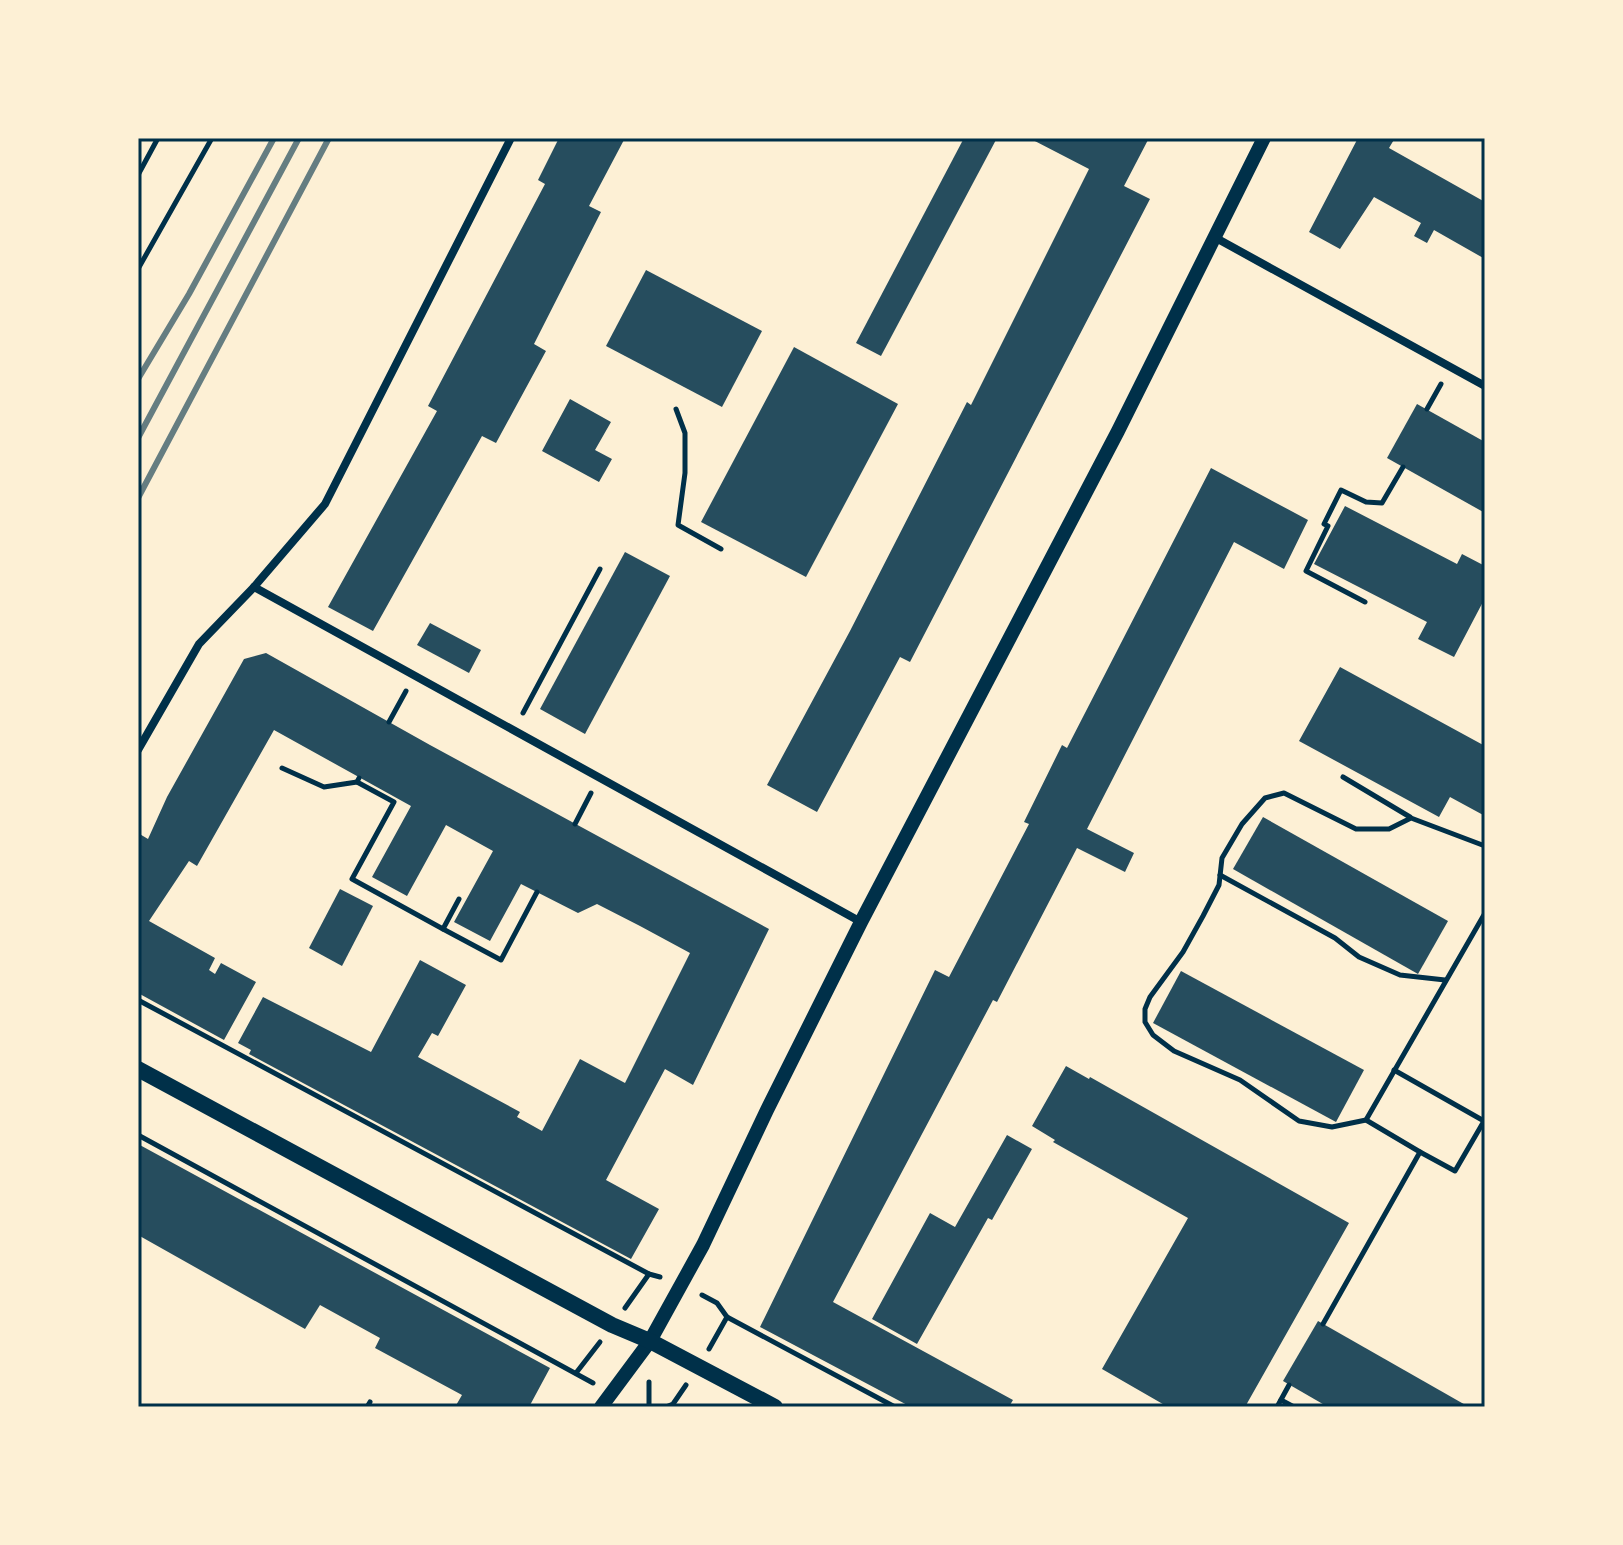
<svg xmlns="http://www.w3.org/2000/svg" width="1623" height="1545" font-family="'Crimson Pro',serif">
  <rect width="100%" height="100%" fill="#fdf0d5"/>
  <g fill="#264d5e">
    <path d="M 559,138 L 625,138 L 589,206 L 601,212 L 534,344 L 546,351 L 496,443 L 482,436 L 373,631 L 328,607 L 437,411 L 428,406 L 545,184 L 538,180 Z"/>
    <path d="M 964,138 L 997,138 L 881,356 L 856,343 Z"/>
    <path d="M 1029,138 L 1149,138 L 1124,186 L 1150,199 L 910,662 L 900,657 L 817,812 L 767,785 L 850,631 L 967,402 L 971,405 L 1089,169 Z"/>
    <path d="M 1358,138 L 1395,138 L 1389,148 L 1485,202 L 1485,259 L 1434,230 L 1427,243 L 1414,236 L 1421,223 L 1374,197 L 1340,249 L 1309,232 Z"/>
    <path d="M 646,270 L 762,331 L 722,407 L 606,346 Z"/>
    <path d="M 794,347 L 898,404 L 806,577 L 701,522 Z"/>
    <path d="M 570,399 L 611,422 L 595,450 L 612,459 L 599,482 L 542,451 Z"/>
    <path d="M 1417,404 L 1485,442 L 1485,513 L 1387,458 Z"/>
    <path d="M 1211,468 L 1308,520 L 1284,569 L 1234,542 L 1087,829 L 1134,853 L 1125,872 L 1077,848 L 997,1002 L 993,1000 L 833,1302 L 1013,1400 L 1010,1405 L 1014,1407 L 911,1407 L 760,1327 L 935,970 L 949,977 L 1029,824 L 1024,822 L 1062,745 L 1067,748 Z"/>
    <path d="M 1345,506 L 1457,564 L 1462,554 L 1485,566 L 1485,598 L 1454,657 L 1418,639 L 1427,622 L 1314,564 Z"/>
    <path d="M 625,552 L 670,576 L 585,734 L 540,709 Z"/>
    <path d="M 430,623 L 481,650 L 469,673 L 417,645 Z"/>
    <path d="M 266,653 L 430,745 L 769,929 L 693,1085 L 665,1069 L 606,1180 L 659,1209 L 631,1259 L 249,1054 L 251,1050 L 238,1043 L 263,997 L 371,1052 L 420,960 L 466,985 L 438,1036 L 432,1033 L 418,1057 L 520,1112 L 517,1117 L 542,1131 L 580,1059 L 625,1083 L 690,953 L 640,926 L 597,904 L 578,913 L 521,884 L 490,941 L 454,922 L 493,851 L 446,825 L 407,896 L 372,877 L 411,806 L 274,730 L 197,866 L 189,861 L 149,921 L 215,958 L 209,970 L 215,974 L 221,963 L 256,982 L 224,1040 L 138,993 L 138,833 L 148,839 L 167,797 L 244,659 Z"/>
    <path d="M 1340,667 L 1485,746 L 1485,816 L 1450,797 L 1439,817 L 1299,741 Z"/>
    <path d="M 1263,817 L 1448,921 L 1418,974 L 1233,869 Z"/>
    <path d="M 340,889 L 373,906 L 342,966 L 309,948 Z"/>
    <path d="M 1181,971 L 1364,1070 L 1336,1122 L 1153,1023 Z"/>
    <path d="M 1066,1066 L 1089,1079 L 1090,1077 L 1349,1223 L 1245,1407 L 1168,1407 L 1102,1369 L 1188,1218 L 1053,1142 L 1055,1140 L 1032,1126 Z"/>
    <path d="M 1007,1135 L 1032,1149 L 992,1220 L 988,1218 L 917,1344 L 872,1319 L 930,1213 L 955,1227 Z"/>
    <path d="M 138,1144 L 550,1368 L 529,1407 L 455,1407 L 462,1395 L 375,1348 L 380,1338 L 320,1305 L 305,1329 L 138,1235 Z"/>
    <path d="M 1318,1321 L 1469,1407 L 1328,1407 L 1283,1381 Z"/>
  </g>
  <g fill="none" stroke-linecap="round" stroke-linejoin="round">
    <g stroke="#003049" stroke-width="5">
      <path d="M 138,175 L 158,138"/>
      <path d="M 138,269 L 212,138"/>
      <path d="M 676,409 L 685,433 L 685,473 L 678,525 L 721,549"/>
      <path d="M 1427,409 L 1441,384"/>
      <path d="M 1365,602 L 1306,571 L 1328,526 L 1324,524 L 1341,490 L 1366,502 L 1382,503 L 1403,467"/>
      <path d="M 523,713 L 600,569"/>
      <path d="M 389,722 L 406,691"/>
      <path d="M 282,768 L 324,787 L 357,782"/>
      <path d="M 1343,777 L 1410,817"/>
      <path d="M 359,778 L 357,782 L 394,802 L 352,879 L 443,929"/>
      <path d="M 575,824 L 591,793"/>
      <path d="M 1220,875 L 1335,938 L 1359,957 L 1400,975 L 1445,980"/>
      <path d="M 1485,887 L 1485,889"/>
      <path d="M 459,899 L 443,929 L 501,960 L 537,892"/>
      <path d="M 138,1000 L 649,1274 L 660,1277"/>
      <path d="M 1394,1070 L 1484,1121 L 1455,1171 L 1420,1152"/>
      <path d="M 1366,1120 L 1485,913"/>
      <path d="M 138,1135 L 593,1383"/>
      <path d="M 702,1295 L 717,1303 L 727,1317 L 895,1407"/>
      <path d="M 625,1308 L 649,1274"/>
      <path d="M 1323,1324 L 1420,1152 L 1366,1120 L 1332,1127 L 1299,1121 L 1240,1080 L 1174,1051 L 1153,1035 L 1145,1022 L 1145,1009 L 1150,997 L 1183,952 L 1203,916 L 1219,885 L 1222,858 L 1242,824 L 1265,798 L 1284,793 L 1356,829 L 1389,829 L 1411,818 L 1485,846"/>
      <path d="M 709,1349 L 727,1317"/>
      <path d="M 576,1373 L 600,1342"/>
      <path d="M 1281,1400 L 1294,1407"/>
      <path d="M 367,1407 L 370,1402"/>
      <path d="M 649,1407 L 649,1382"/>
      <path d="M 666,1407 L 673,1404 L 686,1385"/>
      <path d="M 1277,1407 L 1289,1385"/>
    </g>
    <g stroke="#003049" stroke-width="8">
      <path d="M 1216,238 L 1485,386"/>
      <path d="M 254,587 L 861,922"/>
      <path d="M 138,750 L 199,644 L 254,587 L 325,504 L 511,138"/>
    </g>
    <path stroke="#003049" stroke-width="14" d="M 601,1407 L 650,1341 L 703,1245 L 767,1110 L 861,922 L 1118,431 L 1264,138"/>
    <path stroke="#003049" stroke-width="16" d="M 138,1069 L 612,1325 L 650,1341 L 775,1407"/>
    <g stroke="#657d81" stroke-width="6">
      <path d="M 138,379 L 189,294 L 274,138"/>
      <path d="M 138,438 L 299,138"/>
      <path d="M 138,498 L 329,138"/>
    </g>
  </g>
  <rect width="1623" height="1545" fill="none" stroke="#fdf0d5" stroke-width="280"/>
  <rect x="140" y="140" width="1343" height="1265" fill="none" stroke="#003049" stroke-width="3"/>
</svg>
